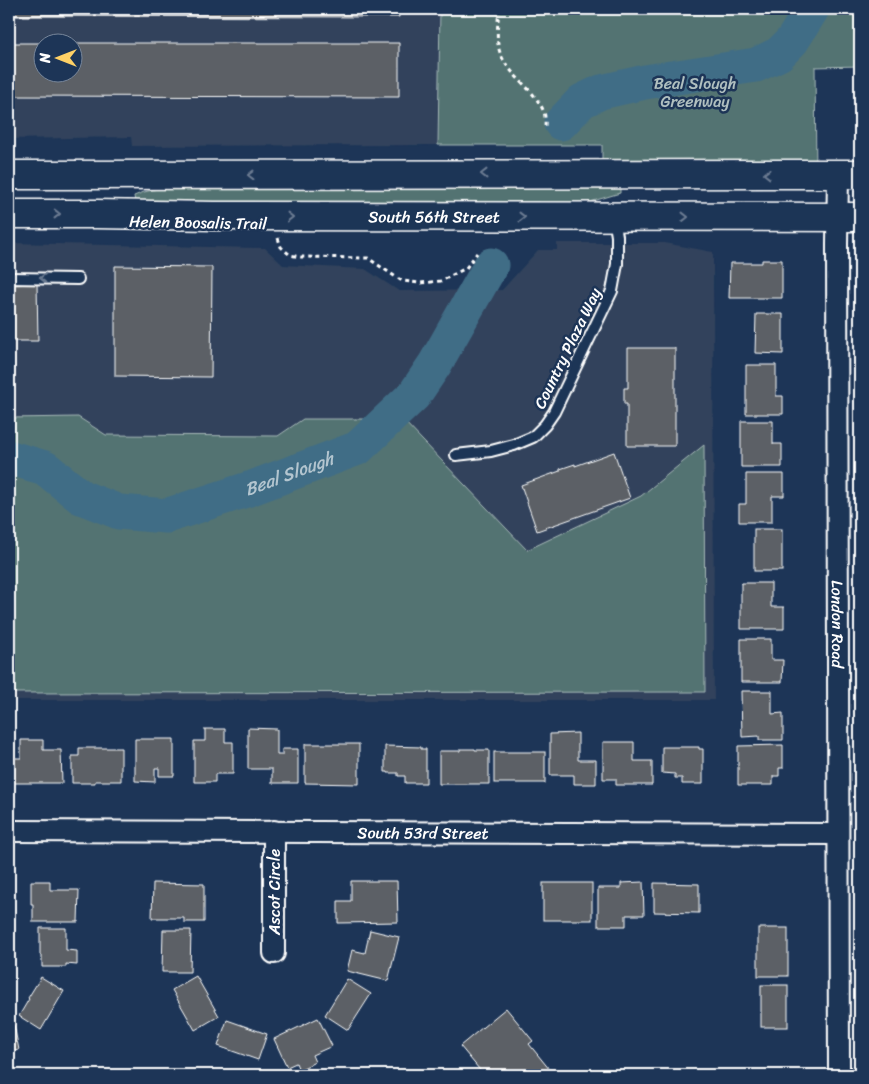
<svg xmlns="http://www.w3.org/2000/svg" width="869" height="1084" font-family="Sriracha,sans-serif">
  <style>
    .built { fill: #30425c; fill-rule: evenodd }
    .green { fill: #527372; stroke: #a8b9b8 }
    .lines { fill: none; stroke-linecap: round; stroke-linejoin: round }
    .river { stroke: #416d86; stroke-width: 35 }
    .building { fill: #5b6166; stroke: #fff }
    .service-casing { stroke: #fff; stroke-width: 14 }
    .minor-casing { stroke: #fff; stroke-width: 24 }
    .secondary-casing { stroke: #fff; stroke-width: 31 }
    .path { stroke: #fff; stroke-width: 3; stroke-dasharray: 4 4; stroke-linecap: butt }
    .service { stroke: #1d3557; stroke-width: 10 }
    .minor { stroke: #1d3557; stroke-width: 20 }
    .secondary { stroke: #1d3557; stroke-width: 28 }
    .oneway { stroke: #6c7c92 }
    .labels { text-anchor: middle; stroke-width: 5; stroke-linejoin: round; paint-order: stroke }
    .park-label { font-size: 16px; fill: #b1c0c0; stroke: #1d3557 }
    .street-label { font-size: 16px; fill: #fff; stroke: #1d3557 }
    .water-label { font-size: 18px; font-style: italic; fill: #b3c5cf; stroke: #1d3557 }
  </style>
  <rect width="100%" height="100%" fill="#1d3557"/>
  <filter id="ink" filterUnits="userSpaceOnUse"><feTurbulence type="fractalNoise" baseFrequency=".02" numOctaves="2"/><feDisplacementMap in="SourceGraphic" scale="10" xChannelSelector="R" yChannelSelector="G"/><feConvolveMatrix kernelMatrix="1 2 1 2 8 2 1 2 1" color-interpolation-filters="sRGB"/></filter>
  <g filter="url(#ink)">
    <g class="built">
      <path d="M 9,9 L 440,9 L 438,145 L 132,146 L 131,137 L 9,139 ZM 42,42 L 72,42 L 72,72 L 42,72 Z"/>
      <polygon points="9,243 265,248 283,265 365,269 399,291 502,290 538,250 557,250 557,243 665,243 713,252 714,700 9,700"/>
    </g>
    <g class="green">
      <polygon points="440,9 860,9 860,66 815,67 816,174 602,174 602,145 438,145"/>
      <polygon points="620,187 620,193 590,202 571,203 135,202 134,196 144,192 162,188"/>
      <polygon points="78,417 106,435 278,436 303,419 402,419 527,550 641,496 704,445 705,692 9,693 9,418"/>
    </g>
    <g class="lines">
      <g class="river">
        <polyline points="561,123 582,101 601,92 645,82 756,65 779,54 792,41 812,9"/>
        <path id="s1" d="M 9,459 L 11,458 L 45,468 L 81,497 L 119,512 L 166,516 L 252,488 L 358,448 L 414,395 L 435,364 L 491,265"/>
      </g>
    </g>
    <g class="building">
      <polygon points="9,9 399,9 399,17 9,16"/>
      <polygon points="9,43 42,43 42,72 72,72 72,43 399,43 399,97 9,96"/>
      <polygon points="762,260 782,260 782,298 729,298 730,263 762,263"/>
      <polygon points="115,266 212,267 211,377 115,376"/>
      <polygon points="37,284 38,341 9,341 9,285"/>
      <polygon points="756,314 783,314 783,354 755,353"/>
      <polygon points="628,348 675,348 675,446 627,446 627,404 624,404 624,388 628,388"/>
      <polygon points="746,365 776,365 776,396 783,396 783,414 746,414"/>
      <polygon points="741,421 773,421 773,444 782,444 782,467 741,467"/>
      <polygon points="614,452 630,498 537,531 521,485 560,471 560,469 575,464 575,466"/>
      <polygon points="746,474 784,474 784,496 772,496 772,522 739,522 739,504 746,504"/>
      <rect x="754" y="529" width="28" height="42"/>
      <polygon points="741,583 771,583 771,607 784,607 784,629 741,629"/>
      <polygon points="741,639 771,639 771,660 783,660 782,682 741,682"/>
      <polygon points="741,691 772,691 772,714 783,713 783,740 759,740 759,736 742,737"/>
      <polygon points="248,728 277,729 277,755 282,755 282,749 298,749 298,783 272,783 272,769 248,769"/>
      <polygon points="205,729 225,729 225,742 233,742 233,774 215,774 215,782 194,782 194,741 205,741"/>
      <polygon points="578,733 578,760 596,760 596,784 574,784 574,775 550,775 550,734"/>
      <polygon points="135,739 174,739 174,776 159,776 159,768 155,768 155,782 135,781"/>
      <polygon points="21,740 43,740 43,750 61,750 62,783 14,783 14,758 21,758"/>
      <polygon points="603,742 634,742 634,761 652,761 652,785 616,785 616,779 603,779"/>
      <polygon points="305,744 359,744 359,784 305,783"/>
      <polygon points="783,745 783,768 779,768 779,776 773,776 773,785 738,785 738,746"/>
      <polygon points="385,746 421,747 421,749 426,749 426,783 405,783 405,776 398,776 398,773 388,773 388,772 385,772"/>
      <polygon points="662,747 699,747 699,749 703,749 703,784 682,784 682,778 675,778 675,774 662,773"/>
      <polygon points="79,748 121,748 121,781 95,781 95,783 72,783 72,756 79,756"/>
      <polygon points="460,749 475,749 475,750 489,750 489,784 439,784 439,751 460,751"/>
      <rect x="494" y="752" width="51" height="31"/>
      <polygon points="31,881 50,881 50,890 79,890 78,922 33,922 33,904 31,904"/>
      <polygon points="351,881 397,881 398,922 338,923 338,901 351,901"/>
      <polygon points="643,882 644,915 626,915 626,926 598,926 598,888 621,888 621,883"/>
      <polygon points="153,883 204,884 204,922 184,922 184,918 152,918"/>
      <rect x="543" y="883" width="49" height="37"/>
      <polygon points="654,883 699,884 699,913 654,912"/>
      <polygon points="40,928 66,928 66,950 77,951 77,965 66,964 66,967 42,967 42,955 40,955"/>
      <rect x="758" y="928" width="30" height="48"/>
      <polygon points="163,930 191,930 190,972 162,972"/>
      <polygon points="370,930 399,937 388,981 347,971 352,950 365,953"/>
      <polygon points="196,976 219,1016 195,1030 172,990"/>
      <polygon points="41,977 64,991 41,1030 19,1016 29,999 28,998"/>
      <polygon points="347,979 371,994 348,1030 325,1015"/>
      <rect x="761" y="985" width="27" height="42"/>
      <polygon points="506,1008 533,1041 529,1044 554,1075 484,1075 460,1046"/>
      <polygon points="318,1018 332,1046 312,1055 315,1062 299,1070 296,1063 287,1067 274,1039"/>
      <polygon points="227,1020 267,1034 258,1060 218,1046"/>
      <polygon points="14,1025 19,1050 9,1052 9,1026"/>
    </g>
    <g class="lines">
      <g class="service-casing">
        <g id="service">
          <polyline points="9,278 78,279"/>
          <polyline points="456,455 491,451 514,445 533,437 545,425 554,412 612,291 617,264 617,236 614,218"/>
        </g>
      </g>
      <g class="minor-casing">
        <g id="minor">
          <path id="s2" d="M 838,174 L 837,244 L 839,1075"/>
          <path id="s3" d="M 9,831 L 838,834"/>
          <polyline points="274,953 274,831"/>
        </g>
      </g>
      <g class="secondary-casing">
        <g id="secondary">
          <polyline points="9,175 860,174"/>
          <path id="s4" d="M 9,214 L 96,214 L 214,216 L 860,217"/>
        </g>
      </g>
      <g class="path">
        <path d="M 499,9 C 498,23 495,42 501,55 C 510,76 534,89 543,110 C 546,115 545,123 545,129"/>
        <polyline points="278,238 281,247 290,255 301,257 368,258 384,269 402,281 420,283 441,281 466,268 477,253"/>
      </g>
      <use href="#service" class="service"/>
      <use href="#minor" class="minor"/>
      <use href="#secondary" class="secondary"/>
    </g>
    <defs><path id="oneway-chevron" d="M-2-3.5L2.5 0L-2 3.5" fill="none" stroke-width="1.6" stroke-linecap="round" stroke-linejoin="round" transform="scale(1.25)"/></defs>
    <g class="oneway">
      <use href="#oneway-chevron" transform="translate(484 174) rotate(-180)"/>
      <use href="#oneway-chevron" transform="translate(767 174) rotate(180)"/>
      <use href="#oneway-chevron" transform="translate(251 175) rotate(180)"/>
      <use href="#oneway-chevron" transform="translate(57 214)"/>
      <use href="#oneway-chevron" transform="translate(290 217)"/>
      <use href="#oneway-chevron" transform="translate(522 217)"/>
      <use href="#oneway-chevron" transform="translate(685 217)"/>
      <use href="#oneway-chevron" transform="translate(43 278) rotate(-179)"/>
    </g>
  </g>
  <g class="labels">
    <g class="park-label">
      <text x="695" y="89">Beal Slough<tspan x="695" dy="18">Greenway</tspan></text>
    </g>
    <g class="street-label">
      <text dy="6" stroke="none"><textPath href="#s4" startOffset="425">South 56th Street</textPath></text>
      <text transform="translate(198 222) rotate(1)" y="6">Helen Boosalis Trail</text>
      <text transform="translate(567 348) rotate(-64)" y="6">Country Plaza Way</text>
      <text dy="6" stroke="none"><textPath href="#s2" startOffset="450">London Road</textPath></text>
      <text dy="6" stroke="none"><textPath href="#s3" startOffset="414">South 53rd Street</textPath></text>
      <text transform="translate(274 892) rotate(-90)" y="6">Ascot Circle</text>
    </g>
    <g class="water-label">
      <text dy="6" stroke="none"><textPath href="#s1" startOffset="302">Beal Slough</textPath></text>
    </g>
  </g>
  <rect width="869" height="1084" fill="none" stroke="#1d3557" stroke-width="30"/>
  <rect x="15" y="15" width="839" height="1054" fill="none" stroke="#fff" stroke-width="2" filter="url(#ink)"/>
  <g transform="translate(58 58) rotate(270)"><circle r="24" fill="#1d3557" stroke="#77869a"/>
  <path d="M0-4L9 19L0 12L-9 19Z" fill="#ffd166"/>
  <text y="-8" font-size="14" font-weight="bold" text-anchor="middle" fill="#ffffff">N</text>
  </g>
</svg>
